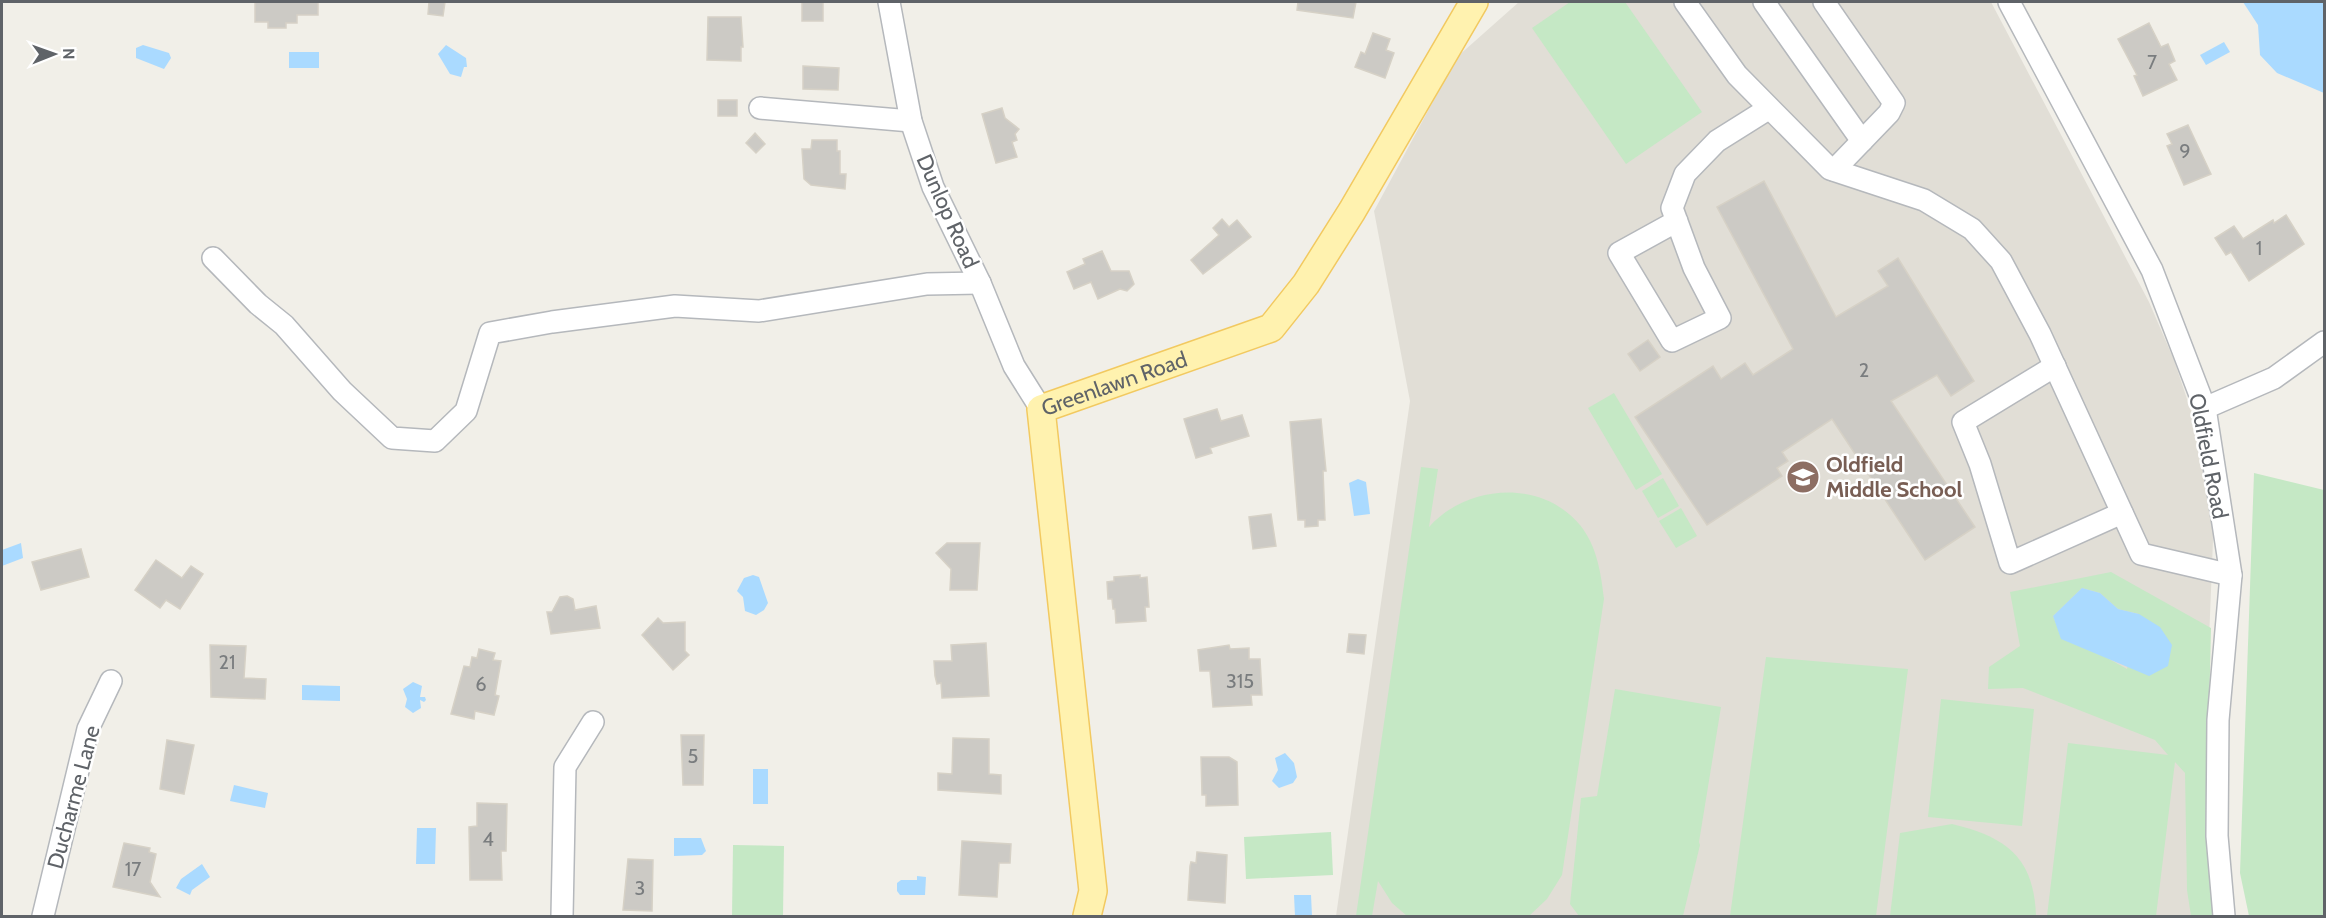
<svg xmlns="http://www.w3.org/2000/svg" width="2326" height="918" font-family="Cabin,sans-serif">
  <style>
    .education { fill: #e1ded6 }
    .green { fill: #c5e8c5; fill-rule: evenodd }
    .water { fill: #aadaff }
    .building { fill: #cccac5; stroke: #d6d1c6; stroke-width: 1.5 }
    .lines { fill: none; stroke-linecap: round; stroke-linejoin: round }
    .minor-casing { stroke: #b5b8bc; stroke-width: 24 }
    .major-casing { stroke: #f2c960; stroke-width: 30 }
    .minor { stroke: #fff; stroke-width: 21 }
    .major { stroke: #fff2af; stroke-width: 27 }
    .labels { text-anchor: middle; stroke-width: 5; stroke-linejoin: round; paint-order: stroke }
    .number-label { font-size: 20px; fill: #7a7d7f }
    .street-label { font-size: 22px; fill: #5f6368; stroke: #fff }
    .education-label { font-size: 22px; font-weight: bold; fill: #785e54; stroke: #fff; text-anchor: start }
  </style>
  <rect width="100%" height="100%" fill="#f1efe8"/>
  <polygon class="education" points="1519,2 1991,2 2149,302 2174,360 2200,438 2214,515 2201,842 2211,916 1336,916 1410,401 1374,211 1457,57"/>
  <g class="green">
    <polygon points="1570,2 1625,2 1702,112 1626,164 1532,28"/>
    <polygon points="1614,393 1662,474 1636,490 1588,408"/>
    <path d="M 1421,467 L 1438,469 L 1429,527 C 1466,485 1541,478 1580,525 C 1597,546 1601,573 1604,599 L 1562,875 L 1547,899 L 1529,916 L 1407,916 L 1392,903 L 1378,881 L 1372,916 L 1356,916 Z"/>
    <polygon points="2254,473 2324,490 2324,916 2249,916 2240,873"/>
    <polygon points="1663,478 1679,506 1658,518 1642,491"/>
    <polygon points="1681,508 1697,536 1676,548 1659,521"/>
    <path d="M 2111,572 L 2211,628 L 2206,846 L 2217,916 L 2191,916 L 2187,890 L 2185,773 L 2175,762 L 2156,916 L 2047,916 L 2068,743 L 2168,755 L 2155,740 L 2023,688 L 1988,689 L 1989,667 L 2020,646 L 2010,592 ZM 2082,588 L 2100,593 L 2118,609 L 2139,614 L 2127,669 L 2091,649 L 2062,639 L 2053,616 Z"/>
    <polygon points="1766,657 1908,669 1876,916 1730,916"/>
    <polygon points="1615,689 1721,707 1699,842 1700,845 1683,916 1579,916 1570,904 1581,798 1597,796"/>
    <polygon points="1941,699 2034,709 2022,826 1928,817"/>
    <path d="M 1952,824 C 2006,837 2034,857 2036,916 L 1890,916 L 1900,833 Z"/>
    <polygon points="1331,832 1333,875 1246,879 1244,837"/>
    <polygon points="733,845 784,846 783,916 732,916"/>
  </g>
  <g class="water">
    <polygon points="2243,2 2324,2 2324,93 2277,73 2260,55 2258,25"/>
    <polygon points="2224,42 2230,52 2206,65 2200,55"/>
    <polygon points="143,45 169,53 171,58 164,69 136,58 136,48"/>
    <polygon points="446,45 466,58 467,67 464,67 461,77 450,74 438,54"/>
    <rect x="289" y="52" width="30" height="16"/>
    <polygon points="1358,479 1366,482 1370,514 1354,516 1349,483"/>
    <polygon points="21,543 23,558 2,566 2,550"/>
    <polygon points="753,575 759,577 768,603 764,610 756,615 745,611 743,597 737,591 744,578"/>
    <polygon points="2082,588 2100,593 2118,609 2139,614 2160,627 2172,645 2168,666 2149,676 2061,639 2053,616"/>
    <polygon points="413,682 422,686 420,697 425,697 426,700 424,702 420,700 421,708 413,713 405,707 407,699 403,689"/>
    <polygon points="302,685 340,686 340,701 302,700"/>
    <polygon points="1285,753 1294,763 1297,777 1293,783 1279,788 1272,781 1278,770 1275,758"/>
    <rect x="753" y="769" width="15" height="35"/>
    <polygon points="234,785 268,793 265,808 230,801"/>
    <polygon points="417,828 436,828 435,864 416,864"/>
    <polygon points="674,838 701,838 706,851 702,855 674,856"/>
    <polygon points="202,864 210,877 192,890 190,895 176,888 181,879"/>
    <polygon points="917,876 926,877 925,895 900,895 897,891 897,883 901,880 917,880"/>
    <polygon points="1294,895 1311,895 1312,916 1295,916"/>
  </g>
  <g class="building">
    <polygon points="255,2 318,2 318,15 297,15 297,23 286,23 286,28 268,28 268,22 255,22"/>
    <polygon points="429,2 445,2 443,16 428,14"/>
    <rect x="802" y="2" width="21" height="19"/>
    <polygon points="1298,2 1356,2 1353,18 1297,10"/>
    <polygon points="708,17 741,17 743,47 741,47 741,61 707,60"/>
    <polygon points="2149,23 2161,47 2168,44 2175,61 2169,64 2177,80 2143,96 2134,76 2137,75 2118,39"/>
    <polygon points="1373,33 1390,39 1386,50 1394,53 1385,78 1355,67 1361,52 1365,54"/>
    <polygon points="803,66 839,68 838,90 803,89"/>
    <rect x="718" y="100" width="19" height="16"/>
    <polygon points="1002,108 1005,118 1019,129 1015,134 1017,140 1012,142 1017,157 996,163 982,114"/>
    <polygon points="2188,125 2211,174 2184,185 2167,146 2172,144 2167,134"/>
    <polygon points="755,133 765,144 756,153 746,143"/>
    <polygon points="812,140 837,140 837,151 840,151 840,174 846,174 845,189 811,185 804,179 802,149 811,149"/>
    <polygon points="1764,181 1836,317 1888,286 1878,271 1898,258 1974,381 1951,396 1937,375 1891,401 1975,527 1925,560 1832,419 1782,452 1788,461 1777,468 1782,476 1707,525 1635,417 1713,366 1721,379 1745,363 1753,375 1793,349 1717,207"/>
    <polygon points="2286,215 2304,244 2249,281 2231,252 2226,255 2215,238 2234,226 2243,239 2273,220 2274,223"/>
    <polygon points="1222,219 1229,227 1237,220 1251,237 1203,274 1191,260 1219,235 1213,228"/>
    <polygon points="1102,251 1111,271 1129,271 1134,284 1127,291 1120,289 1098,299 1091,282 1074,289 1067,272 1085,264 1083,259"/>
    <polygon points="1648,340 1660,357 1640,371 1628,354"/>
    <polygon points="1217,409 1221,421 1242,415 1249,436 1210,448 1212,453 1196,458 1184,419"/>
    <polygon points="1321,419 1326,471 1323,471 1325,520 1318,520 1318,526 1305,527 1305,520 1298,520 1290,422"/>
    <polygon points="1271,514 1276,546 1253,549 1249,517"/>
    <polygon points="947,543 980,543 977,590 950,590 951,569 936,553"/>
    <polygon points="81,549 89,577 41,590 32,562"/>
    <polygon points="156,560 182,578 191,566 203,574 180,609 166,600 160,608 135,590"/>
    <polygon points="1140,575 1140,578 1147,577 1149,607 1145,607 1146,621 1116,623 1115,609 1113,609 1112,599 1108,599 1107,582 1114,581 1114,577"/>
    <polygon points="567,596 573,599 575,610 596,606 600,628 551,634 547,612 552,612 560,597"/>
    <polygon points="658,618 663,623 685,622 685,651 689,655 673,670 642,635"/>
    <polygon points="1349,634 1366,635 1364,654 1347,652"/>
    <polygon points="986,643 989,696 942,698 941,683 937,684 935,676 934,661 952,661 951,645"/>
    <polygon points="210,645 246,646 244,678 266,679 265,699 211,697"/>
    <polygon points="1229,645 1230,649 1249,648 1249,659 1260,659 1262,695 1251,695 1252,705 1213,707 1210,671 1200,671 1198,650"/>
    <polygon points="479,649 495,653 493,660 501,661 495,695 499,696 494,715 475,711 474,719 451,714 464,666 470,667 472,657 477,658"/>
    <polygon points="681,735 704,735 703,785 683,785"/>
    <polygon points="953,738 989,739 989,774 1001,775 1001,794 938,790 938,773 952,774"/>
    <polygon points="167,740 194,745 184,794 160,789"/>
    <polygon points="1201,757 1229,757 1237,762 1238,805 1206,806 1206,795 1202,795"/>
    <polygon points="477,803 507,804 506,851 501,851 502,880 470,880 469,827 477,826"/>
    <polygon points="962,841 1011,844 1010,863 999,863 997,897 959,895"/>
    <polygon points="124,843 150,848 149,852 156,854 150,882 160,897 113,887"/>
    <polygon points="1197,852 1227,855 1225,903 1188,900 1190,866 1191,862 1196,863"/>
    <polygon points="628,859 653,860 652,911 623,910"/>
  </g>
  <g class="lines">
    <g class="minor-casing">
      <g id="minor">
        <polyline points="889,2 911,121 933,187 980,283 1014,366 1041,409"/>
        <polyline points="1685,2 1737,75 1830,169 1924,200 1972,229 2001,261 2040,334 2141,554 2231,575"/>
        <polyline points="1764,2 1862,141"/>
        <polyline points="1824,2 1894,103 1889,113 1834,170"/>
        <polyline points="2009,2 2152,270 2205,408 2231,575 2218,720 2217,836 2224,916"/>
        <polyline points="760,108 911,121"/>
        <polyline points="1677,221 1619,253 1672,341 1720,318 1694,268 1672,208 1685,174 1717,141 1768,109"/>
        <polyline points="213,258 258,304 284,325 342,391 392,438 435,441 466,411 490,333 552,322 675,306 759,311 927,284 980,283"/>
        <polyline points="2055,366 1963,422 1980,464 2010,563 2122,513"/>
        <polyline points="2205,408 2274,378 2324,342"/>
        <polyline points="43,916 88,729 111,681"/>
        <polyline points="562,916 565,767 593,722"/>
      </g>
    </g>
    <g class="major-casing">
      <g id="major">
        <path id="s1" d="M 1087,916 L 1093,891 L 1041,409 L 1271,328 L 1306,284 L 1352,211 L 1474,2"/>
      </g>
    </g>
    <use href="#minor" class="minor"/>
    <use href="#major" class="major"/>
  </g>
  <defs>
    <g id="school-disc" transform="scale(1.725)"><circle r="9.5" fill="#8d6e63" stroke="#fff"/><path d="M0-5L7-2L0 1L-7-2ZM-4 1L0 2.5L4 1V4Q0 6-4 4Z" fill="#fff"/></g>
  </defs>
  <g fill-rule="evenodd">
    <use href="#school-disc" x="1803" y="477"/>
  </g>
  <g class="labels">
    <g class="number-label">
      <text x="2152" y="69">7</text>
      <text x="2185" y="158">9</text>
      <text x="2259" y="255">1</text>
      <text x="1864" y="377">2</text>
      <text x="227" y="669">21</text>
      <text x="1240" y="688">315</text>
      <text x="481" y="691">6</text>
      <text x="693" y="763">5</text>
      <text x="488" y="846">4</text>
      <text x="133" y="876">17</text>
      <text x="640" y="895">3</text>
    </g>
    <g class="street-label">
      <text transform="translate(948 211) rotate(66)" y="8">Dunlop Road</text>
      <text dy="8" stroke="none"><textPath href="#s1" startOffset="588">Greenlawn Road</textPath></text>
      <text transform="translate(2209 456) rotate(79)" y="8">Oldfield Road</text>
      <text transform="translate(73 797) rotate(-75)" y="8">Ducharme Lane</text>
    </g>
    <g class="education-label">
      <text x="1826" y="472">Oldfield<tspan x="1826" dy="25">Middle School</tspan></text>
    </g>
  </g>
  <rect width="2326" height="918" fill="none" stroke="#5f6368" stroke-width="6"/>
  <g transform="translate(54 54) rotate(89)" stroke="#ffffff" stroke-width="4.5" paint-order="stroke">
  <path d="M0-4.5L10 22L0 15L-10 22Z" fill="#5f6368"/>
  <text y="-9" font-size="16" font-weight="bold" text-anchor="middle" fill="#5f6368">N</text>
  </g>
</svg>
